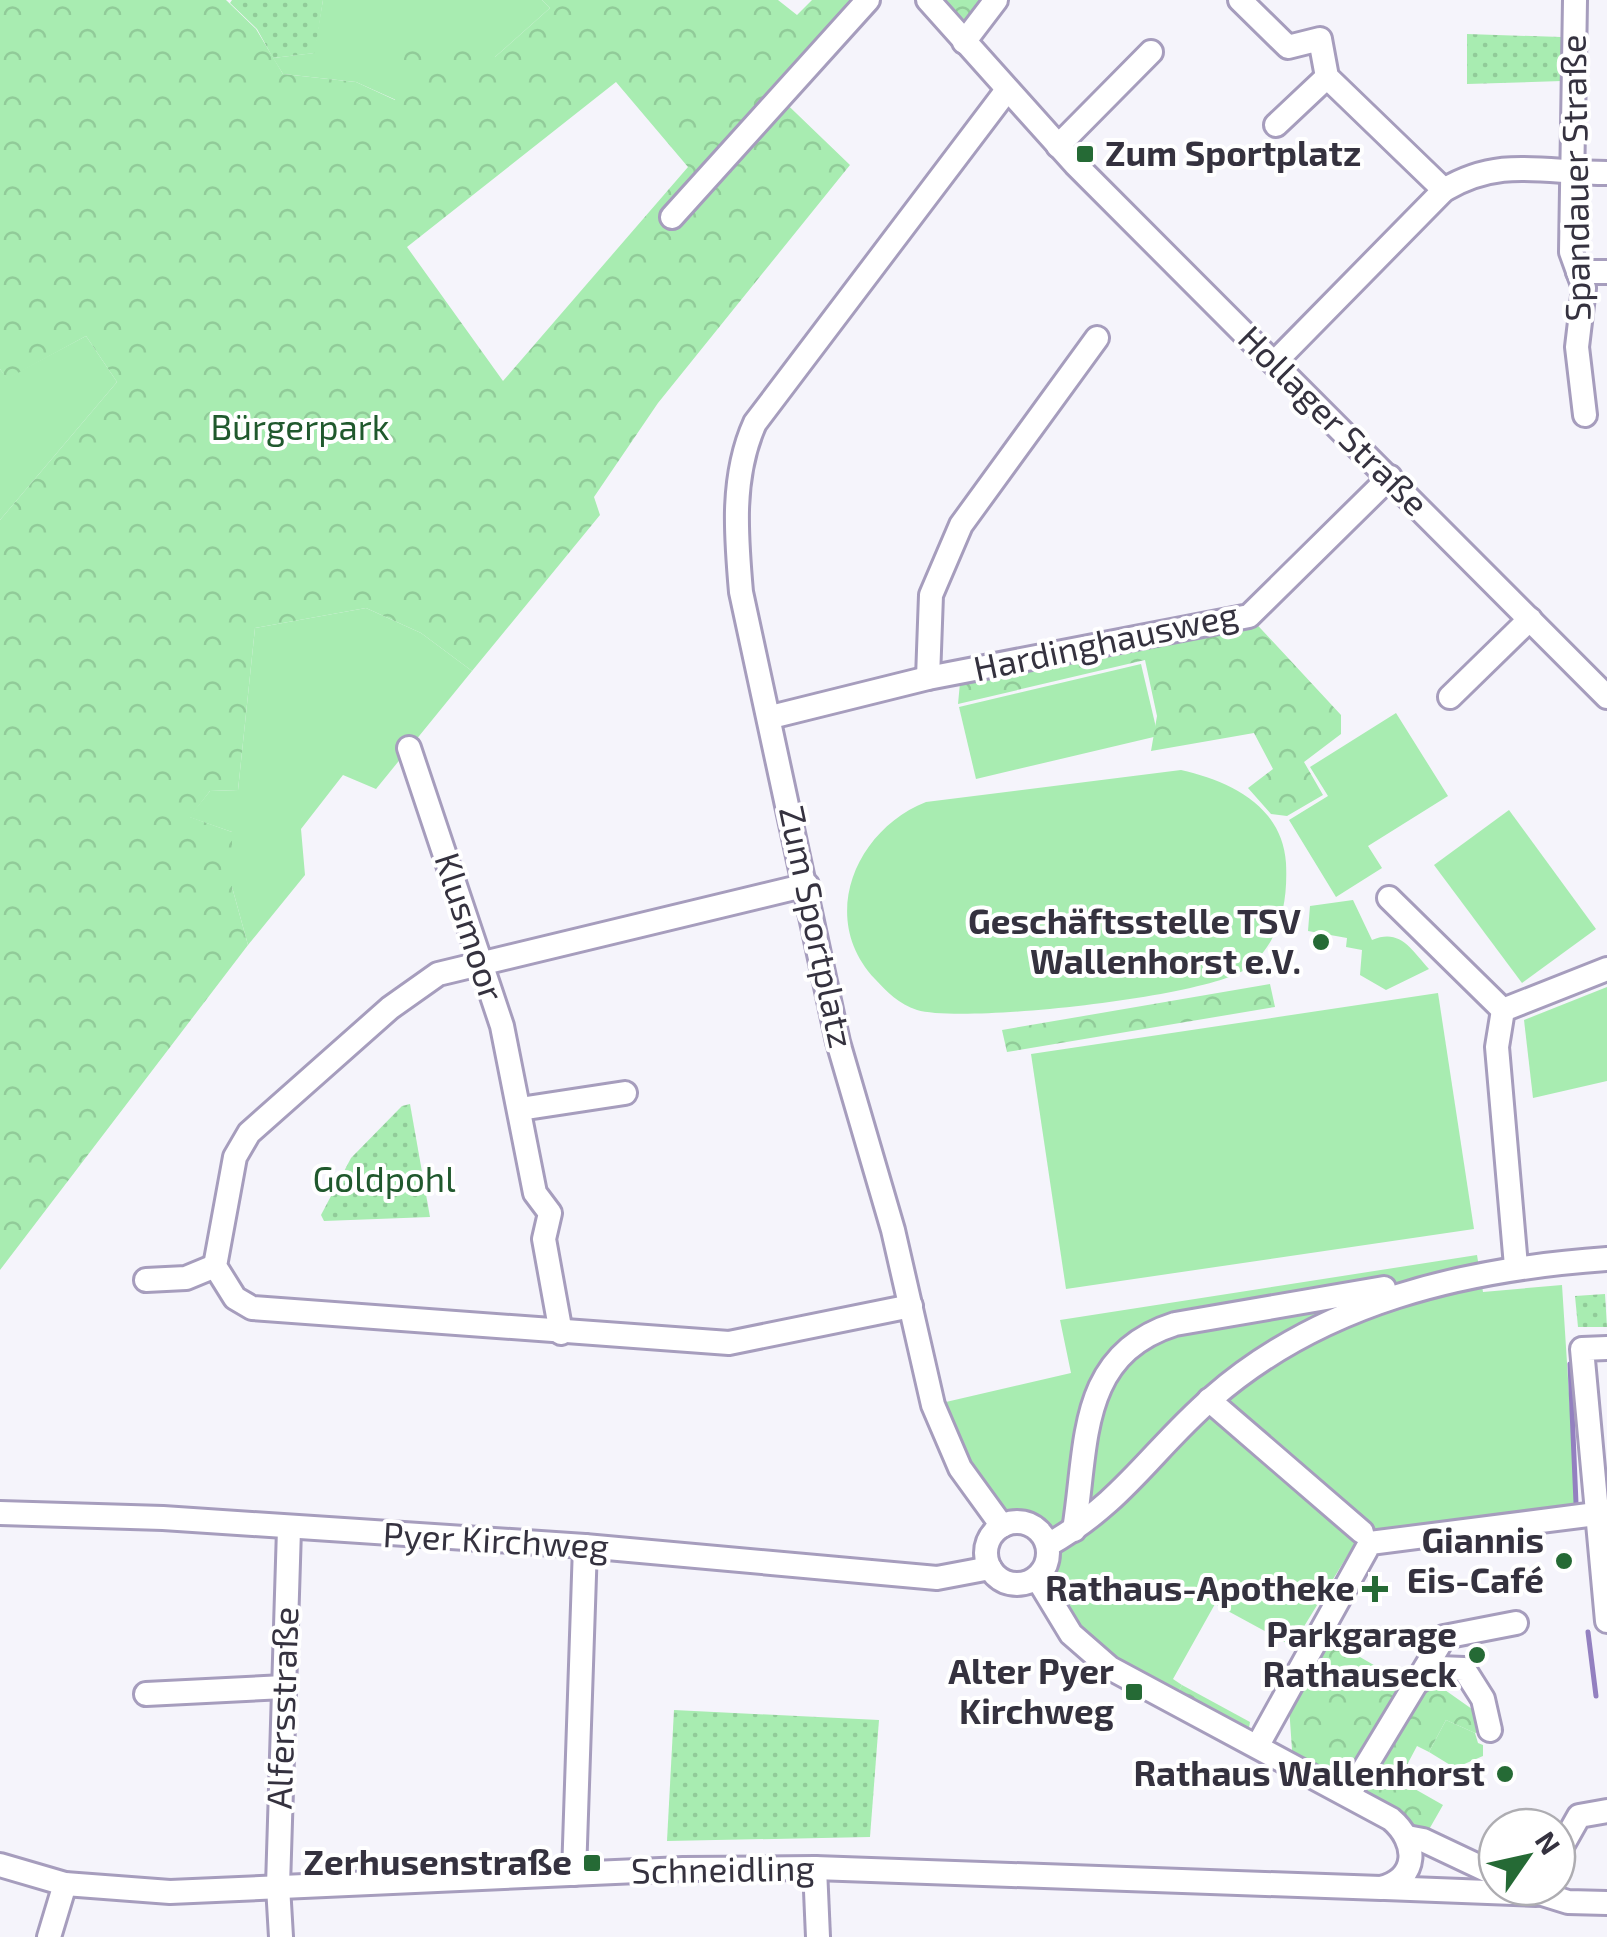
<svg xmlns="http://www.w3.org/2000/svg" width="1607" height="1937" font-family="'Exo 2',sans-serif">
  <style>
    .green { fill: #a8ecb1 }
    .forest { fill: url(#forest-crowns); fill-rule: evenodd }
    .park { fill: url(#park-dots) }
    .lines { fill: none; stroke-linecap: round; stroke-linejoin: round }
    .stream { stroke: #9380c0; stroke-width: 5 }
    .minor-casing { stroke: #a69dbd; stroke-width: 28 }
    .minor { stroke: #fff; stroke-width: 22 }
    .poi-dot { fill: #256a35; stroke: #fff; stroke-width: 4 }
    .labels { text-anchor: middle; stroke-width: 8; stroke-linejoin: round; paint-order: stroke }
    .poi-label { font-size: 35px; font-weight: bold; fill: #35323f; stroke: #fff; text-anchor: end }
    .street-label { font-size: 35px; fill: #35323f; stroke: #fff }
    .park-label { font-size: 35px; fill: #20592d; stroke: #fff }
  </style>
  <defs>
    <pattern id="forest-crowns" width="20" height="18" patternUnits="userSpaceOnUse" patternTransform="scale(2.5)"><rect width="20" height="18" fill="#a8ecb1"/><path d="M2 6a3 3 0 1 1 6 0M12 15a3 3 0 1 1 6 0" fill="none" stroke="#91cb99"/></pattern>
    <pattern id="park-dots" width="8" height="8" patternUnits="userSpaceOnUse" patternTransform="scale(2.5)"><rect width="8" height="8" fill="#a8ecb1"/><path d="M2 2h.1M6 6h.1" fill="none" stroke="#91cb99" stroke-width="1.8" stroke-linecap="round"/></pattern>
  </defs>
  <rect width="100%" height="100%" fill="#f5f4fb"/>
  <g class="green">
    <polygon points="323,0 542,0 550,8 495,57 396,100 356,82 283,74 273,58 314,53"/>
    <polygon points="86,336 117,382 0,520 0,369 7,378"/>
    <polygon points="366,608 421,633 472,671 376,789 343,775 301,829 305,875 248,945 232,887 232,832 189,817 210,791 238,790 255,628"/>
    <polygon points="1141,664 1158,736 976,779 959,707"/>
    <polygon points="1396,713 1448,796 1368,846 1382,868 1336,897 1289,820 1328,796 1310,767"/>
    <path d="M 1181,770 C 1229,781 1282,805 1286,863 C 1288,904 1280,945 1244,970 C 1204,997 964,1024 917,1010 C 899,1004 887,992 875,979 C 818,919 855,830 926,802 Z"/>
    <polygon points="1509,810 1596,929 1522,983 1434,865"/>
    <path d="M 1353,900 L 1372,940 C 1400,928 1411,949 1429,969 L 1386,990 L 1360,975 L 1362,950 L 1346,947 L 1347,938 L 1308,931 L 1310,906 Z"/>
    <polygon points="1607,987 1607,1081 1533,1098 1524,1020"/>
    <polygon points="1438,993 1474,1229 1066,1289 1031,1054"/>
    <polygon points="1477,1255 1483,1292 1562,1285 1576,1503 1362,1532 1292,1646 1215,1604 1173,1679 1182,1685 1173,1701 1088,1652 1041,1574 1049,1559 1045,1538 1027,1523 1002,1526 933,1405 1071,1373 1060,1320"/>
    <polygon points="1446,1720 1475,1733 1478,1743 1483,1745 1483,1756 1455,1768 1429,1752"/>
  </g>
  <g class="forest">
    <path d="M 0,0 L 226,0 L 256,29 L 283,74 L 356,82 L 395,100 L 409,36 L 495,57 L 550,8 L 542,0 L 778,0 L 797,15 L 812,0 L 857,0 L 770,88 L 850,165 L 658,403 L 594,497 L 600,515 L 472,671 L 421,633 L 366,608 L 255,628 L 238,790 L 210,791 L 190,817 L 232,832 L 232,887 L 248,945 L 0,1270 L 0,520 L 117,382 L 86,336 L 7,379 L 0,369 ZM 616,82 L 688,167 L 503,381 L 407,247 Z"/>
    <polygon points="928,0 996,0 964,42"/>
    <polygon points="1249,616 1341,715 1341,734 1304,762 1323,795 1287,816 1271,814 1248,788 1273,769 1254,733 1151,751 1157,716 1145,660 958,704 961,672"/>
    <polygon points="1270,984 1275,1007 1007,1052 1002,1030"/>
    <polygon points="1320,1634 1412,1687 1445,1690 1479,1714 1483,1731 1475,1733 1446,1720 1429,1752 1417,1746 1399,1780 1443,1805 1423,1840 1293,1764 1288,1692"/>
    <polygon points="1182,1685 1250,1722 1247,1740 1173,1701"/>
  </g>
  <g class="park">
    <polygon points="232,0 323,0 315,53 273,58 257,29 230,3"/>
    <polygon points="1467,34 1561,37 1562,81 1467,84"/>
    <polygon points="410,1104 430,1217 324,1221 321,1215 351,1158 402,1106"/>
    <polygon points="1605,1294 1607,1327 1578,1327 1575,1296"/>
    <polygon points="674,1710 879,1720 870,1837 667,1841"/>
  </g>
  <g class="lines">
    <g class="stream">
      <polyline points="1570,1364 1576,1503"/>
      <polyline points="1588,1632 1596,1696"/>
    </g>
    <g class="minor-casing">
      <g id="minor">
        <polyline points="928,0 1075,164 1607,697"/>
        <polyline points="1240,0 1288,47 1320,39 1327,77 1444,190"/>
        <polyline points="1575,0 1571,252 1584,288 1577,347 1585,415"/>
        <polyline points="964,42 996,0"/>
        <polyline points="1276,125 1327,77"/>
        <polyline points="1058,146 1151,52"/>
        <polyline points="672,217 868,0"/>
        <polyline points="1578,272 1607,272"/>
        <path d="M 1275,362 L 1444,190 C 1501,156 1544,173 1607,173"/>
        <polyline points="928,678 931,595 961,525 1097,338"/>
        <polyline points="1450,697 1530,619"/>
        <polyline points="771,717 928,678 1249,616 1390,477"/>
        <polyline points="409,748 502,1026 535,1193 550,1213 544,1239 561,1333"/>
        <polyline points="807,885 438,974 390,1008 249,1133 235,1157 215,1266 235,1298 252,1308 729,1343 911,1306"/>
        <polyline points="1389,898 1503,1010"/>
        <polyline points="520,1109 625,1093"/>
        <polyline points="1516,1266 1497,1047 1503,1010 1607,969"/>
        <polyline points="146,1280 186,1278 215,1266"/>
        <polyline points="1607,1348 1582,1349 1607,1621"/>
        <polyline points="1209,1400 1362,1532"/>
        <polyline points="0,1513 163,1518 585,1546 937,1578 990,1568"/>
        <circle cx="1017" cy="1553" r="31"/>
        <path d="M 1002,1526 L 960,1468 L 933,1405 L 893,1230 L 838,1042 L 741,592 C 736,535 731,476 755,423 L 1007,90"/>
        <path d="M 1074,1530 C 1088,1444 1077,1355 1175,1324 L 1384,1288"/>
        <path d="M 1048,1545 C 1124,1502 1151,1451 1212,1398 C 1322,1302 1464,1269 1607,1259"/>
        <polyline points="1416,1683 1439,1668 1464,1669 1483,1699 1490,1730"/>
        <polyline points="146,1694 284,1687"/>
        <polyline points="1258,1745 1370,1543 1596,1514"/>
        <polyline points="1349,1794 1444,1637 1516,1623"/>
        <polyline points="1407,1837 1423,1840 1497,1875"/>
        <polyline points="1557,1855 1579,1816 1607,1811"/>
        <path d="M 0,1865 L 65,1884 L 170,1892 L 683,1869 L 815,1868 L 1381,1888 C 1419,1878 1418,1842 1391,1819 L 1110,1668 L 1071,1634 L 1037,1578"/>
        <polyline points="815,1868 818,1937"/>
        <polyline points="574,1874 585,1546"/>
        <polyline points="1385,1888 1536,1894"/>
        <polyline points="1523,1888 1568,1902 1607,1903"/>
        <polyline points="49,1937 65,1884"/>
        <polyline points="281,1937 278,1886 289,1529"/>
      </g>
    </g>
    <use href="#minor" class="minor"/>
  </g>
  <g class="poi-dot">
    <rect x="1075" y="144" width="20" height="20" rx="5"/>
    <circle cx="1321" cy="942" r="10"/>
    <circle cx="1564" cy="1561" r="10"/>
    <path d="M1370 1574h10v10h10v10h-10v10h-10v-10h-10v-10h10z"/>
    <circle cx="1477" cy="1655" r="10"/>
    <rect x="1124" y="1682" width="20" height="20" rx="5"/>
    <circle cx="1505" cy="1774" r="10"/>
    <rect x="582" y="1853" width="20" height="20" rx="5"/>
  </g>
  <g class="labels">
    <g class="poi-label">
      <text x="1105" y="166" text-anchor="start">Zum Sportplatz</text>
      <text x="1301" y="934">Geschäftsstelle TSV<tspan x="1301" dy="40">Wallenhorst e.V.</tspan></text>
      <text x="1544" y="1553">Giannis<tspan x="1544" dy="40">Eis-Café</tspan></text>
      <text x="1355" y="1601">Rathaus-Apotheke</text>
      <text x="1457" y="1647">Parkgarage<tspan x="1457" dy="40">Rathauseck</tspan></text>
      <text x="1114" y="1684">Alter Pyer<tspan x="1114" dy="40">Kirchweg</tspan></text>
      <text x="1485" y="1786">Rathaus Wallenhorst</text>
      <text x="572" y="1875">Zerhusenstraße</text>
    </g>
    <g class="street-label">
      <text transform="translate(1576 178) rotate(-91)" y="12">Spandauer Straße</text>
      <text transform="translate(1333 421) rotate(45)" y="12">Hollager Straße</text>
      <text transform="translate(1106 642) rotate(-12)" y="12">Hardinghausweg</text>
      <text transform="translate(469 927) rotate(72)" y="12">Klusmoor</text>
      <text transform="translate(816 927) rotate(78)" y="12">Zum Sportplatz</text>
      <text transform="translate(496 1541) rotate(3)" y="12">Pyer Kirchweg</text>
      <text transform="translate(283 1708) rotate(-88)" y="12">Alfersstraße</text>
      <text transform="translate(723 1870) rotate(-1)" y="12">Schneidling</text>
    </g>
    <g class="park-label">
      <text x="300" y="440">Bürgerpark</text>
      <text x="384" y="1192">Goldpohl</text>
    </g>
  </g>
  <g transform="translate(1527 1857) rotate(56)"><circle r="48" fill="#ffffff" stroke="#aeadb2" stroke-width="2.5"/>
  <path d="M0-8L18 38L0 25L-18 38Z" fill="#256a35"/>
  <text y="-15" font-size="28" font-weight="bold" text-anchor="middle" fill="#35323f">N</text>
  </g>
</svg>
